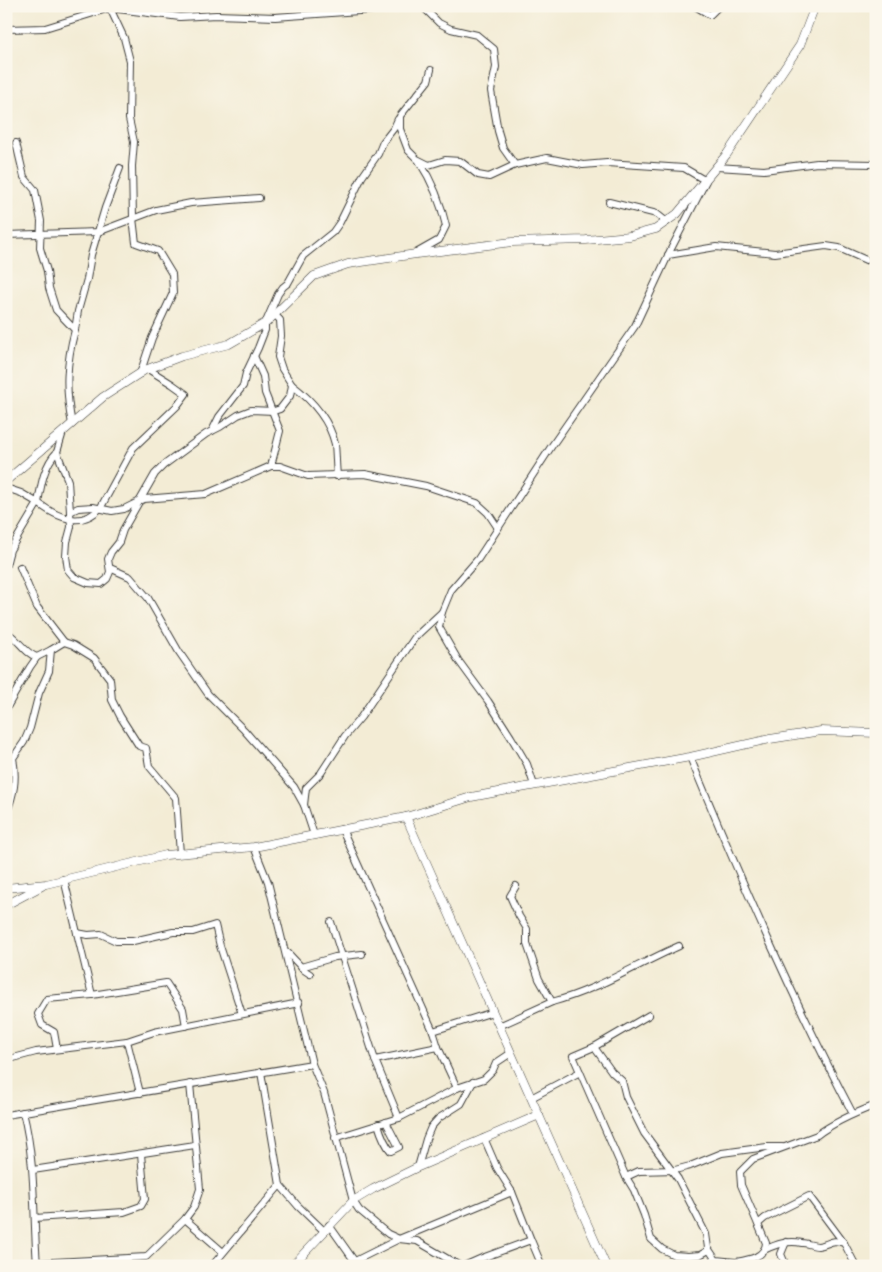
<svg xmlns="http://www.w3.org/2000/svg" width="882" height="1272" font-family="Kalam,sans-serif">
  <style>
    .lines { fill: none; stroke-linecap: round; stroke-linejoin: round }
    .minor-casing { stroke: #3c3b38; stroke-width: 8 }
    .tertiary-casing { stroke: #3c3b38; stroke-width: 9 }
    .minor { stroke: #fff; stroke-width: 6 }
    .tertiary { stroke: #fff; stroke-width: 8 }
  </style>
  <rect width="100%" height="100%" fill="#fbf7ec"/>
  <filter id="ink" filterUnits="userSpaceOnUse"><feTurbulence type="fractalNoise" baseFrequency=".02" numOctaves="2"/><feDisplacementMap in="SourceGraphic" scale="10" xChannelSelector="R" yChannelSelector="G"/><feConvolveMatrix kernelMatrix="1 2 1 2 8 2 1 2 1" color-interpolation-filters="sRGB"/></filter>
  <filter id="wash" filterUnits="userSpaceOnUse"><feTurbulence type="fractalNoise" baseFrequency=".0096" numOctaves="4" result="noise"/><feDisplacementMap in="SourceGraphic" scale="20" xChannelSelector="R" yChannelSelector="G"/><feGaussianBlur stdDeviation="1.12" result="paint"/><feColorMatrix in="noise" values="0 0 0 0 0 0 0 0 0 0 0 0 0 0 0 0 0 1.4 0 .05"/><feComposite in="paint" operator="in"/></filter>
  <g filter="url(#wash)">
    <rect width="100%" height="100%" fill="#f3ecd5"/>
  </g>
  <g filter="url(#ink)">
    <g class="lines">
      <g class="minor-casing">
        <g id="minor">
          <polyline points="109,6 124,38 130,61 129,119 134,142 132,166 133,218 136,243 158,251 172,274 173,293 152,338 140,374"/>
          <polyline points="422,6 439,23 451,29 477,35 494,49 496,67 491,91 498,131 503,148 515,165"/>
          <polyline points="695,6 710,15 719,6"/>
          <polyline points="6,29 45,28 110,8 180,17 216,15 275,17 373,10 379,6"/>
          <polyline points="431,70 428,81 400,116 400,129 408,150 417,159 429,165 445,160 460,161 478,175 489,177 515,165 547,158 583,165 607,163 684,168 706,181 671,249 635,326 551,447 478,559 451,590 442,612 439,627 458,660 488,701 511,737 527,764 534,785"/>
          <path d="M 16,143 L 24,177 L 35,190 L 41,221 L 40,248 L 47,271 L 49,288 L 56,310 L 75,330 C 66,363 65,390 72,424"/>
          <polyline points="717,167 764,170 817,163 876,164"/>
          <polyline points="609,202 657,214 667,222"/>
          <polyline points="6,235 98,232 156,210 191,203 259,198"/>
          <path d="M 416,253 L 439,240 L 446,226 C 441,203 432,181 419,161"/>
          <polyline points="668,255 716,247 775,253 826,246 839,248 866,260"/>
          <polyline points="75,330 78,311 87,279 91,255 105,208 120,168"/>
          <path d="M 292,385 C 313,401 329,419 335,444 C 336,454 336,466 337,476"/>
          <polyline points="212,431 219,417 243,386 246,373 258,348 265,330 265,324 278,294 283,287 288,283 303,256 333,232 340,222 362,177 378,154 383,142 394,128 398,119"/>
          <polyline points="63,432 57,452 68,481 71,527 67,542 66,556 68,570 74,577 88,583 101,584 107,579 110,572 108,559 111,552 119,542 123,530 155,474 164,465 206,434 220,427 238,415 251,410 274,411 280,409 290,396 292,385 282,369 278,357 281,336 280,320 275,315"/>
          <polyline points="271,466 280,466 308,476 365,474 426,486 477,503 488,513 498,528"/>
          <path d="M 6,488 L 21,493 L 38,503 C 41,485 44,465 57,452"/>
          <polyline points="70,512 78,508 93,507 112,511 124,509 144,499 206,494 271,466 280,431 265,393 263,376 254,356"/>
          <path d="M 6,565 L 10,550 L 38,503 C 58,518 82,529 101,507 L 133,448 L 177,406 L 186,394 L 172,384 L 148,369"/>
          <polyline points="20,567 37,607 64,642 73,645 94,658 110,679 112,700 120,716 139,746 146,748 149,766 176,798 180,854"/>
          <polyline points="110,568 130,577 148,598 179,652 208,694 244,730 294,787 304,805"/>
          <path d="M 6,632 C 19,639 24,653 37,657"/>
          <polyline points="6,709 30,667 37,657 51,650"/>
          <path d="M 690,757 C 740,878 792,998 853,1114"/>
          <path d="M 6,814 C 14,794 17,780 13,758 L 24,742 L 30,728 L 39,693 L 49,671 L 51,650 L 64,642"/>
          <polyline points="342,829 433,1031"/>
          <polyline points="314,835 304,805 306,788 321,773 345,736 361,717 415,637 442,612"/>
          <polyline points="254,847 268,882 312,1064 324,1093 353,1201 359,1210 388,1234 399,1239 417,1241 460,1266"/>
          <polyline points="64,879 92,995 166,983 183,1009 186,1026"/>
          <polyline points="331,922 375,1060"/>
          <polyline points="77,933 88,935 101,934 116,941 133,941 173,932 193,932 215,925 220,946 242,1014"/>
          <polyline points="288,953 304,970 310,974"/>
          <polyline points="301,967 335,957 362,954"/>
          <path d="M 552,1002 C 597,990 636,965 679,946"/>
          <polyline points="649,1015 594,1047 573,1056 626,1177 634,1190 644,1215 651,1239 662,1249 674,1255 688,1256 700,1255 709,1250"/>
          <polyline points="499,1026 552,1002 539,979 527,944 527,929 519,916 510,896 516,886"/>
          <polyline points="127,1041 140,1093"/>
          <polyline points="594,1047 612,1072 622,1081 626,1097 644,1133 678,1179 706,1234 708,1248 716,1260 735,1262 729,1266"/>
          <polyline points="57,1049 54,1032 42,1025 38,1014 47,999 92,995"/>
          <polyline points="6,1060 36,1052 127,1041 154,1032 299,1003"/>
          <polyline points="261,1072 280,1185 298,1206 324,1231"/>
          <polyline points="457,1088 484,1079 493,1070 496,1063 511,1053"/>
          <polyline points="531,1098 580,1072"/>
          <path d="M 23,1112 C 36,1163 33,1214 37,1265"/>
          <polyline points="6,1115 312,1064"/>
          <polyline points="399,1118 457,1088 437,1045"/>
          <path d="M 378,1124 C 381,1134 384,1143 391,1151 L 399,1147 L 386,1122"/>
          <polyline points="335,1138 399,1118 375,1060 438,1047 433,1031 493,1012"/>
          <polyline points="484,1138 497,1168 512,1192"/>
          <polyline points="418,1167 426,1139 431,1127 439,1118 461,1104 473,1082"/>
          <polyline points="33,1170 195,1145"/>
          <polyline points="626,1177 639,1171 675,1170 690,1166 722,1153 767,1147 782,1147"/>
          <polyline points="35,1218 124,1212 141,1206 145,1199 141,1154"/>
          <polyline points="185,1219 223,1252"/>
          <polyline points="758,1224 765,1218 809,1196 844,1243"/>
          <polyline points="329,1225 358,1266"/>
          <path d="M 764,1250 C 777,1244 788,1240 802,1243 C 807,1243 813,1246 818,1246 C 829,1245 831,1238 844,1243 L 856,1266"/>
          <polyline points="355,1261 399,1239 512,1192 531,1240"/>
          <path d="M 735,1262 C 747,1260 765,1258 766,1243 L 741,1185 L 740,1172 L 753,1159 L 817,1135 C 834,1122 855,1113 876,1105"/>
          <polyline points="36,1263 146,1257 185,1219 194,1207 200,1189 190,1084"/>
          <polyline points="741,1263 764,1266"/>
          <polyline points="212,1266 280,1185"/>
          <polyline points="464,1266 482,1258 531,1240 542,1266"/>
          <polyline points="786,1266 781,1254 786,1242"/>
        </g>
      </g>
      <g class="tertiary-casing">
        <g id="tertiary">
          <polyline points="6,481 103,397 145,370 182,356 229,344 267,322 314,276 348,264 416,254 512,242 586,240 630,236 656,229 677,214 727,154 800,45 815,6"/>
          <polyline points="406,817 606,1266"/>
          <polyline points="6,888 46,884 166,855 254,847 406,817 471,797 690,757 770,739 821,731 876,733"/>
          <polyline points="6,905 42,886"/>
          <polyline points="292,1266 353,1201 373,1189 418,1167 539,1115"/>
        </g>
      </g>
      <use href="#minor" class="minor"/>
      <use href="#tertiary" class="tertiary"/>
    </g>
  </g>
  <rect width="882" height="1272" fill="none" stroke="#fbf7ec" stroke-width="25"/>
</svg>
